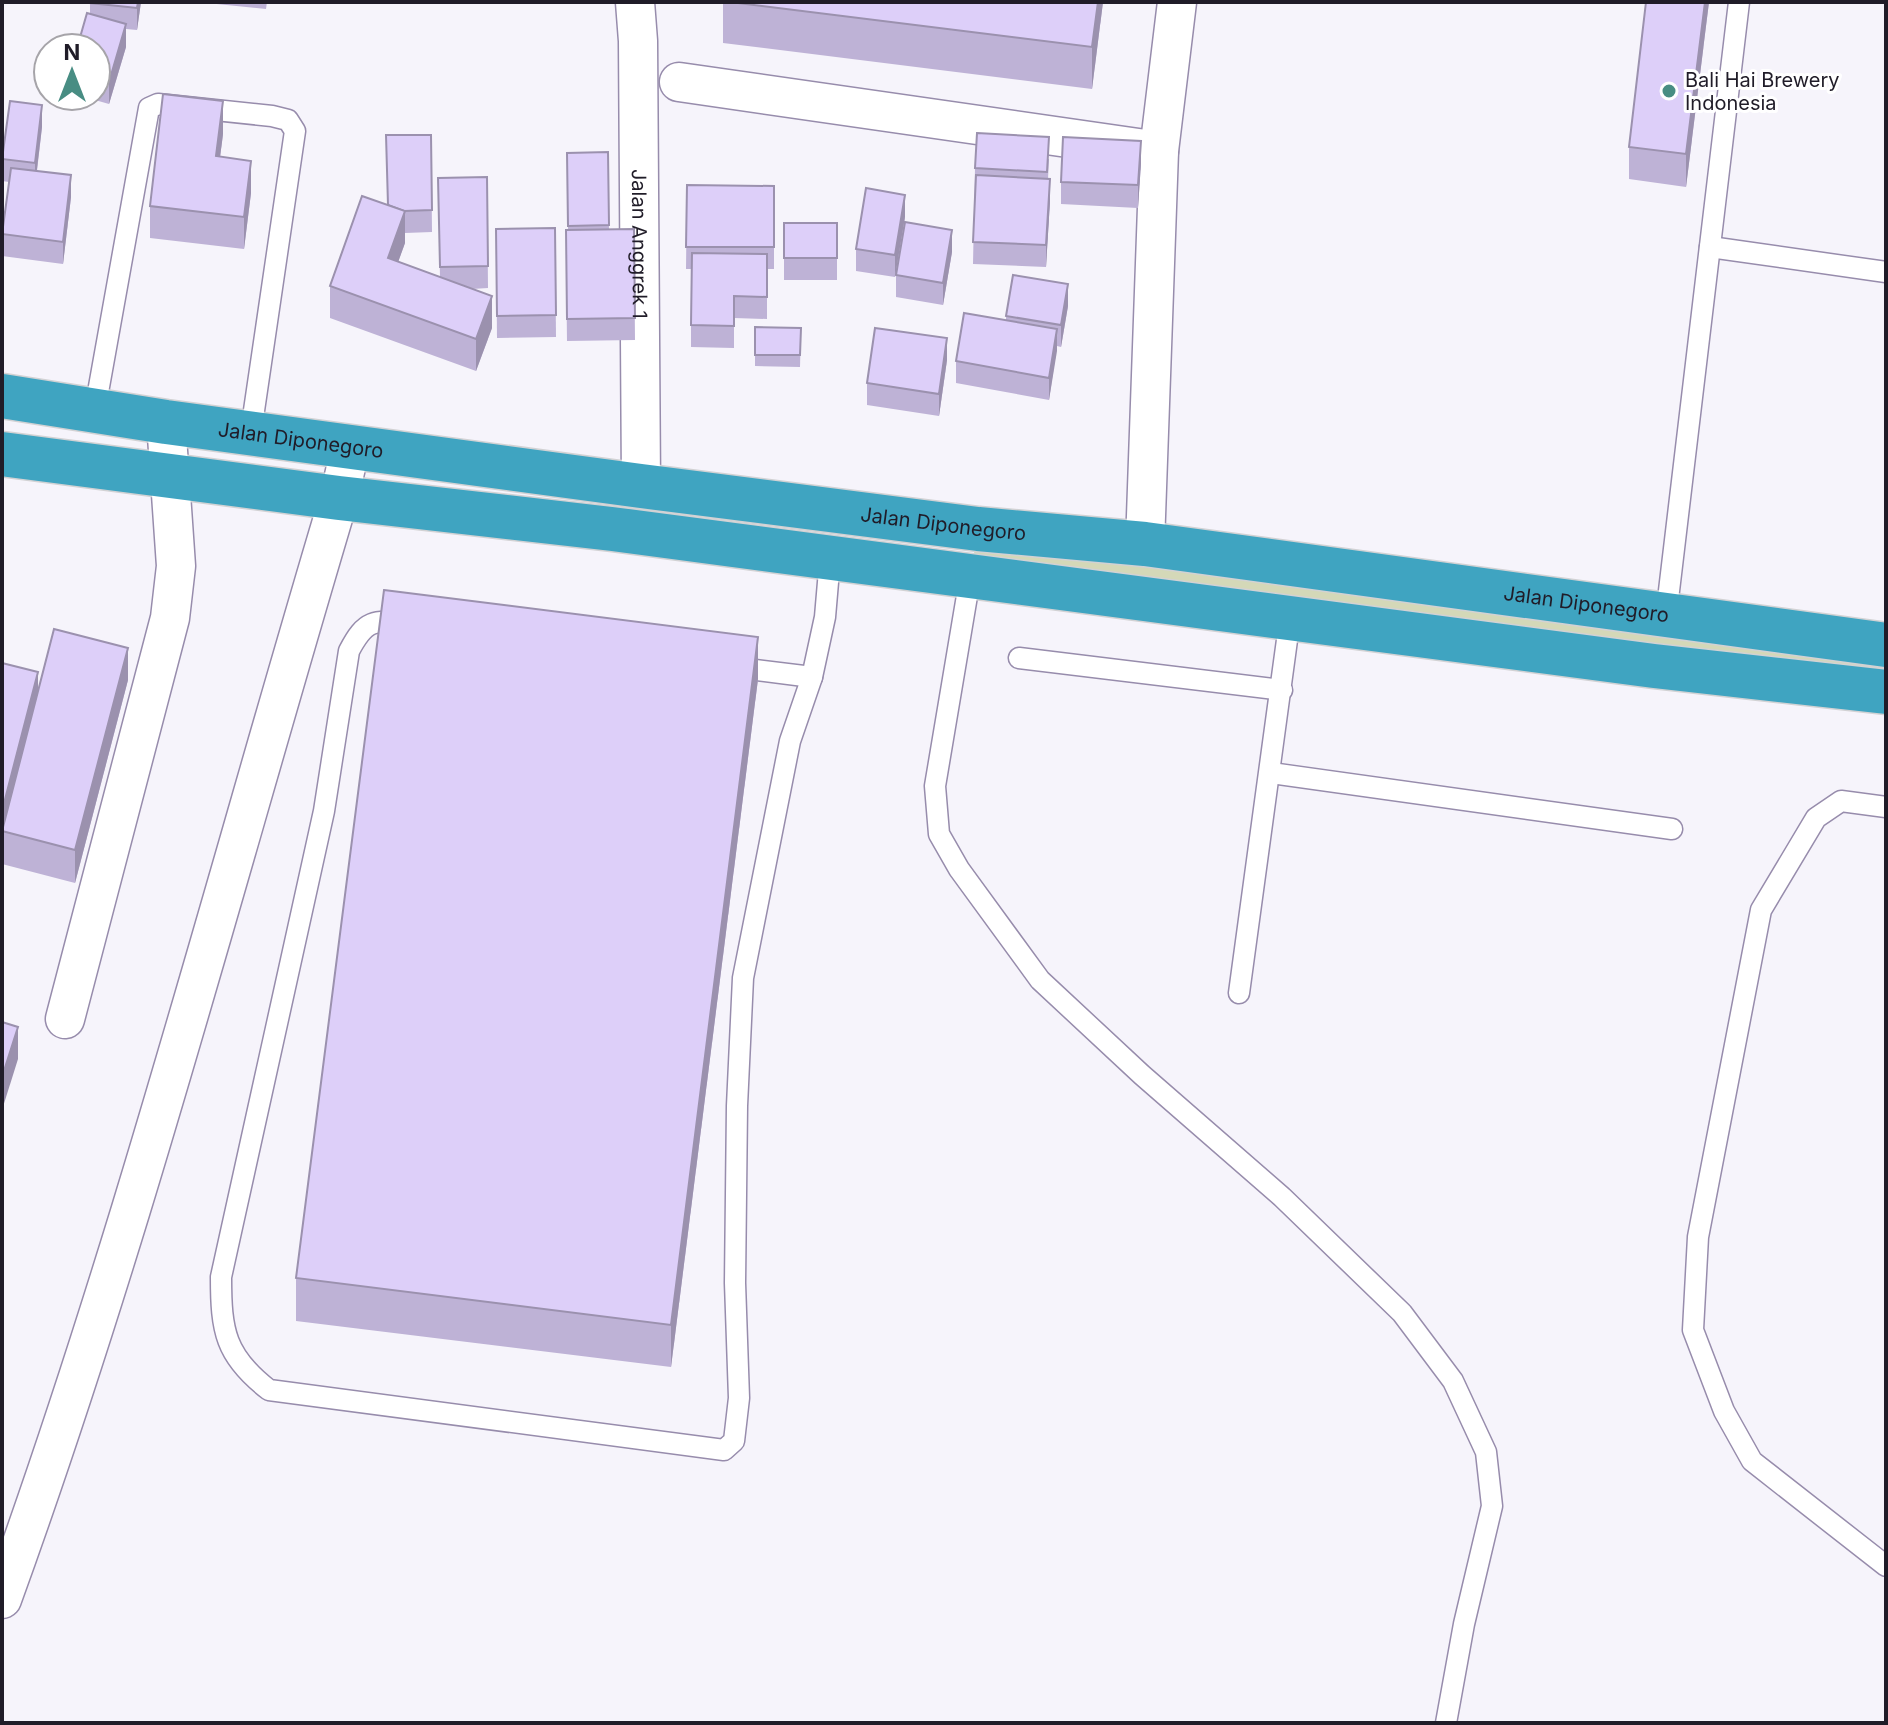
<svg xmlns="http://www.w3.org/2000/svg" width="1888" height="1725" font-family="Inter,sans-serif">
  <style>
    .green { fill: #d4d8b8 }
    .lines { fill: none; stroke-linecap: round; stroke-linejoin: round }
    .lane-casing { stroke: #978cac; stroke-width: 23 }
    .street-casing { stroke: #978cac; stroke-width: 41 }
    .highway-casing { stroke: #d2d2d4; stroke-width: 47 }
    .lane { stroke: #fff; stroke-width: 20 }
    .street { stroke: #fff; stroke-width: 38 }
    .highway { stroke: #3fa4c1; stroke-width: 44 }
    .wall { fill: #beb2d6 }
    .shaded-wall { fill: #9b91ae }
    .building { fill: #ddcff9; stroke: #9b91ae; stroke-width: 2 }
    .poi-dot { fill: #488d83; stroke: #fff; stroke-width: 3 }
    .labels { text-anchor: middle; stroke-width: 6; stroke-linejoin: round; paint-order: stroke }
    .poi-label { font-size: 20px; fill: #201c28; stroke: #fff; text-anchor: start }
    .street-label { font-size: 20px; fill: #201c28; stroke: #fff }
  </style>
  <rect width="100%" height="100%" fill="#f6f4fb"/>
  <polygon class="green" points="978,529 1886,644 1886,692 970,578"/>
  <g class="lines">
    <g class="lane-casing">
      <g id="lane">
        <polyline points="1710,247 1886,272"/>
        <polyline points="95,409 149,108 158,104 272,116 288,120 295,131 251,431"/>
        <polyline points="970,578 935,786 939,834 959,869 1040,980 1142,1075 1282,1197 1402,1313 1453,1381 1486,1452 1492,1506 1464,1624 1446,1723"/>
        <polyline points="1666,616 1739,2"/>
        <path d="M 407,624 C 374,619 365,620 349,651 L 324,811 L 221,1277 C 221,1331 225,1356 269,1390 L 724,1450 L 734,1441 L 739,1398 L 735,1283 L 737,1106 L 743,978 L 790,741 L 812,677 L 825,617 L 830,559"/>
        <polyline points="1019,658 1282,690"/>
        <polyline points="732,667 812,677"/>
        <polyline points="1271,773 1672,829"/>
        <polyline points="1886,807 1841,801 1816,818 1761,910 1698,1237 1693,1330 1724,1411 1752,1461 1886,1566"/>
        <polyline points="1239,993 1290,618"/>
      </g>
    </g>
    <g class="street-casing">
      <g id="street">
        <path id="s1" d="M 635,2 L 638,41 L 641,486"/>
        <polyline points="679,82 1159,151 1145,544"/>
        <polyline points="1159,151 1177,2"/>
        <polyline points="65,1019 170,618 176,566 166,422"/>
        <path d="M 2,1599 C 133,1238 229,865 339,498 L 351,445"/>
      </g>
    </g>
    <g class="highway-casing">
      <g id="highway">
        <path id="s2" d="M 2,396 L 166,422 L 641,486 L 978,529 L 1145,544 L 1886,645"/>
        <polyline points="2,454 339,498 612,529 1654,666 1886,692"/>
      </g>
    </g>
    <use href="#lane" class="lane"/>
    <use href="#street" class="street"/>
    <use href="#highway" class="highway"/>
  </g>
  <g class="wall">
    <polygon points="90,2 141,2 137,30 126,29 126,47 109,104 81,96 96,96 96,48 90,14"/>
    <polygon points="197,2 267,2 266,9"/>
    <polygon points="723,2 1103,2 1092,89 723,43"/>
    <polygon points="1709,2 1686,187 1629,179 1629,147"/>
    <polygon points="42,127 37,171 71,197 63,264 2,256 2,234 9,182 2,181 2,159"/>
    <polygon points="223,134 220,157 251,193 244,249 150,238 150,206"/>
    <polygon points="431,135 432,232 405,233 405,243 398,262 440,277 438,178 487,177 488,288 472,289 492,328 476,371 330,318 330,286 387,205"/>
    <polygon points="608,152 609,230 634,229 635,340 567,341 566,252 568,230 567,153"/>
    <polygon points="1049,159 1048,179 1050,201 1046,267 973,264 975,168"/>
    <polygon points="1141,163 1138,208 1061,204 1061,182"/>
    <polygon points="687,185 774,186 774,269 767,269 767,319 734,318 734,348 691,347 691,269 686,269"/>
    <polygon points="905,217 895,277 856,271 856,249"/>
    <rect x="784" y="223" width="53" height="57"/>
    <polygon points="555,228 556,337 497,338 496,229"/>
    <polygon points="952,252 943,305 896,297 896,275"/>
    <polygon points="1068,306 1061,347 1057,346 1049,400 956,383 956,361 1006,320 1006,316"/>
    <polygon points="755,327 801,328 800,367 755,366"/>
    <polygon points="947,360 939,416 867,405 867,383"/>
    <polygon points="2,663 38,692 128,680 75,883 2,864"/>
    <polygon points="758,679 671,1367 296,1321 296,1278"/>
  </g>
  <g class="shaded-wall">
    <polygon points="138,2 141,2 137,30 137,8"/>
    <polygon points="1098,2 1103,2 1092,89 1092,47"/>
    <polygon points="1705,2 1709,2 1686,187 1686,154"/>
    <polygon points="126,24 126,47 109,104 109,82"/>
    <polygon points="223,101 223,134 216,189 216,156"/>
    <polygon points="42,105 42,127 35,185 35,163"/>
    <polygon points="1141,141 1141,163 1138,208 1138,185"/>
    <polygon points="251,161 251,193 244,249 244,217"/>
    <polygon points="71,175 71,197 63,264 63,242"/>
    <polygon points="1050,179 1050,201 1046,267 1046,245"/>
    <polygon points="905,195 905,217 895,277 895,255"/>
    <polygon points="405,211 405,243 388,290 388,258"/>
    <polygon points="952,230 952,252 943,305 943,283"/>
    <polygon points="1068,284 1068,306 1061,347 1061,325"/>
    <polygon points="492,296 492,328 476,371 476,339"/>
    <polygon points="1057,329 1057,351 1049,400 1049,378"/>
    <polygon points="947,338 947,360 939,416 939,394"/>
    <polygon points="758,637 758,679 671,1367 671,1325"/>
    <polygon points="128,648 128,680 75,883 75,850"/>
    <polygon points="38,672 38,705 2,831 2,811"/>
    <polygon points="18,1027 18,1059 2,1110 2,1077"/>
  </g>
  <g class="building">
    <polygon points="90,2 138,2 137,8 90,3"/>
    <polygon points="730,2 1098,2 1092,47"/>
    <polygon points="1646,2 1705,2 1686,154 1629,147"/>
    <polygon points="87,13 126,24 109,82 96,78 96,48 77,48"/>
    <polygon points="163,94 223,101 216,156 251,161 244,217 150,206"/>
    <polygon points="10,101 42,105 35,163 2,159"/>
    <polygon points="977,133 1049,137 1047,172 975,168"/>
    <polygon points="386,135 431,135 432,210 404,211 388,205"/>
    <polygon points="1063,137 1141,141 1138,185 1061,182"/>
    <polygon points="608,152 609,225 568,226 567,153"/>
    <polygon points="11,168 71,175 63,242 2,234"/>
    <polygon points="976,175 1050,179 1046,245 973,242"/>
    <polygon points="487,177 488,266 440,267 438,178"/>
    <polygon points="687,185 774,186 774,247 686,247"/>
    <polygon points="866,188 905,195 895,255 856,249"/>
    <polygon points="362,196 405,211 388,258 492,296 476,339 330,286"/>
    <polygon points="905,222 952,230 943,283 896,275"/>
    <rect x="784" y="223" width="53" height="35"/>
    <polygon points="555,228 556,315 497,316 496,229"/>
    <polygon points="634,229 635,318 567,319 566,230"/>
    <polygon points="692,253 767,254 767,297 734,296 734,326 691,325"/>
    <polygon points="1013,275 1068,284 1061,325 1006,316"/>
    <polygon points="964,313 1057,329 1049,378 956,361"/>
    <polygon points="755,327 801,328 800,355 755,355"/>
    <polygon points="875,328 947,338 939,394 867,383"/>
    <polygon points="384,590 758,637 671,1325 296,1278"/>
    <polygon points="54,629 128,648 75,850 2,831"/>
    <polygon points="2,663 38,672 2,811"/>
    <polygon points="2,1022 18,1027 2,1077"/>
  </g>
  <circle class="poi-dot" cx="1669" cy="91" r="8"/>
  <g class="labels">
    <g class="poi-label">
      <text x="1685" y="87">Bali Hai Brewery<tspan x="1685" dy="23">Indonesia</tspan></text>
    </g>
    <g class="street-label">
      <text dy="7" stroke="none"><textPath href="#s1" startOffset="242">Jalan Anggrek 1</textPath></text>
      <text dy="7" stroke="none"><textPath href="#s2" startOffset="302">Jalan Diponegoro</textPath></text>
      <text dy="7" stroke="none"><textPath href="#s2" startOffset="950">Jalan Diponegoro</textPath></text>
      <text dy="7" stroke="none"><textPath href="#s2" startOffset="1598">Jalan Diponegoro</textPath></text>
    </g>
  </g>
  <rect width="1888" height="1725" fill="none" stroke="#201c28" stroke-width="8"/>
  <g transform="translate(72 72)"><circle r="38" fill="#ffffff" stroke="#a6a4a9" stroke-width="2"/>
  <path d="M0-6L14 30L0 20L-14 30Z" fill="#488d83"/>
  <text y="-12" font-size="22" font-weight="bold" text-anchor="middle" fill="#201c28">N</text>
  </g>
</svg>
